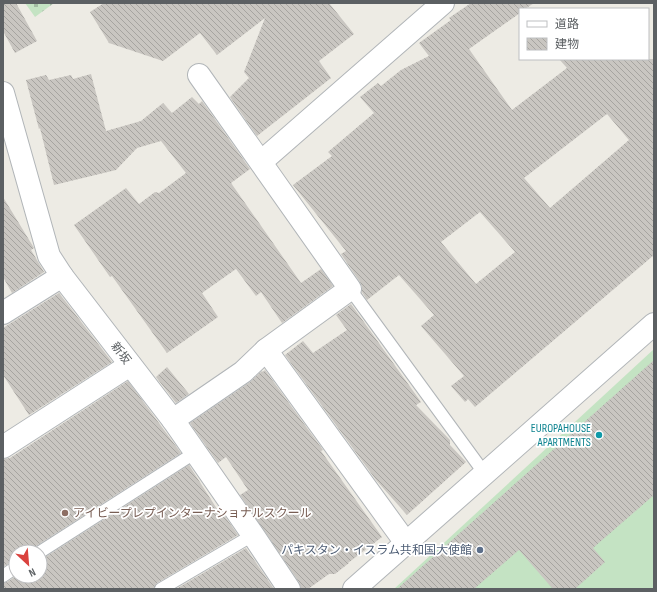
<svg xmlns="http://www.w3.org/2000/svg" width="657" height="592" font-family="'Sofia Sans Condensed','Noto Sans JP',sans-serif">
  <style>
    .grass { fill: #c4e3c3 }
    .cemetery { fill: url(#cemetery-stones) }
    .building { fill: url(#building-back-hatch); fill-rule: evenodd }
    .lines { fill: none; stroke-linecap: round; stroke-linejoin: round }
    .service-casing { stroke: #b1b5b8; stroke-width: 14 }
    .minor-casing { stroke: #b1b5b8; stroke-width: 24 }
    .service { stroke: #fff; stroke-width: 12 }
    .minor { stroke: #fff; stroke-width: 22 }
    .culture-dot { fill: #0f9aa8; stroke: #fff; stroke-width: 1.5 }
    .education-dot { fill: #8d6e63; stroke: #fff; stroke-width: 1.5 }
    .service-dot { fill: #5c6f8a; stroke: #fff; stroke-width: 1.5 }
    .labels { text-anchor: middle; stroke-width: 3.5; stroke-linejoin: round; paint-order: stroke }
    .street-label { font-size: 12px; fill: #5c6063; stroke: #fff }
    .culture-label { font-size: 12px; fill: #0d838f; stroke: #fff; text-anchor: end }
    .education-label { font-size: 12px; fill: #785e54; stroke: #fff; text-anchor: start }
    .service-label { font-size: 12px; fill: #4e5e75; stroke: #fff; text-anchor: end }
  </style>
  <defs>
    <pattern id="cemetery-stones" width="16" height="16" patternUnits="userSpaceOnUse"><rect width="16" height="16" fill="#c4e3c3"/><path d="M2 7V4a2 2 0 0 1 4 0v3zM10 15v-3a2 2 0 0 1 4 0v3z" fill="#a2bba2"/></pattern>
    <pattern id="building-back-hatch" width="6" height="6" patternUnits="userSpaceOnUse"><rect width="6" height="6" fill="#c9c6c1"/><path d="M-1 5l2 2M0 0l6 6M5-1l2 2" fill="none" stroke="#a6a4a0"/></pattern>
  </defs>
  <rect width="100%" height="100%" fill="#edebe4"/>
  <polygon class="grass" points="654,349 654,589 394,589"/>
  <polygon class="cemetery" points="25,3 54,3 35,17"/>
  <g class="building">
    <polygon points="3,3 16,3 37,41 15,53 3,31"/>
    <polygon points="104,3 329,3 354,34 319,61 331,78 257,136 230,97 249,78 244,72 265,18 217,55 200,33 163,61 109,43 90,12"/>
    <path d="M 471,3 L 534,3 L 525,9 L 520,9 L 520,13 L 469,49 L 512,110 L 567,68 L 559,59 L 654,59 L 654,255 L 475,407 L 468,399 L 465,402 L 451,386 L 464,376 L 421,326 L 434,315 L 399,275 L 367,300 L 362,292 L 362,287 L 360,282 L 341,254 L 346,251 L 293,185 L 332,156 L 328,152 L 374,113 L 360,97 L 378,83 L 381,86 L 401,70 L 429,56 L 419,43 L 451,20 L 449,18 ZM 607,114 L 629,140 L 550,208 L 524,178 ZM 480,212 L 515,252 L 476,284 L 441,242 Z"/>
    <polygon points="91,74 106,131 141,121 163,103 172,113 192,97 199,104 202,101 250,169 231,183 301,283 321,269 333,286 282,323 261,292 256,296 236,269 202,293 218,317 167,353 112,276 110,277 74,225 126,188 139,204 155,192 159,193 186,173 161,141 137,148 116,170 54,185 40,128 39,129 26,80 46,75 49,80 71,75 73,79"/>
    <polygon points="3,197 34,248 31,250 44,272 12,293 3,277"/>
    <polygon points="59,293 112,362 29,415 3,375 3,328"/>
    <polygon points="351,304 421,402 416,405 450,440 450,445 466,462 407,515 376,480 285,355 303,341 313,353 347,330 336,315"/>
    <polygon points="654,360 654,495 593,548 605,562 575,589 553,589 519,550 474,589 397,589"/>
    <polygon points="167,367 189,394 176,403 156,377"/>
    <polygon points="265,370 323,450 321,451 382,537 348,563 349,563 335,574 329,574 308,589 301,589 299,582 240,495 248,490 226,457 218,463 190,423 250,382 262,371 263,372"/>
    <polygon points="128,381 181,453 36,546 33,552 16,552 16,560 12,561 3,567 3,459 10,458"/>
    <polygon points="189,465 217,509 219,508 238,535 157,583 154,589 3,589 3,583 7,582 16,576 40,576 40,559 44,558"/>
    <polygon points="246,548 274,589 176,589"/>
  </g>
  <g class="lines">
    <g class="service-casing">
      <g id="service">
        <polyline points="350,289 485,474"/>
        <polyline points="40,552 196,452"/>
        <polyline points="3,576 16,567"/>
        <polyline points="161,589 253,535"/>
      </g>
    </g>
    <g class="minor-casing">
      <g id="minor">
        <polyline points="199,75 350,289 266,350 406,543"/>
        <polyline points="3,93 49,256 62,276 173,420 253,535 289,589"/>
        <polyline points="261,162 443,3"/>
        <polyline points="3,313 62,276"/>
        <polyline points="173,420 243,372 266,350"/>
        <polyline points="3,447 130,365"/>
        <polyline points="354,589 654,324"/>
      </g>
    </g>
    <use href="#service" class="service"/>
    <use href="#minor" class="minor"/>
  </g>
  <circle class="culture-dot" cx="599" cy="435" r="4"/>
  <circle class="education-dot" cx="65" cy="513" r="4"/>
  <circle class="service-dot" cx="480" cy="550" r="4"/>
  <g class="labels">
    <g class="street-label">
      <text transform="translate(121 353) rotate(52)" y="4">新坂</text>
    </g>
    <g class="culture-label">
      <text x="591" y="432">EUROPAHOUSE<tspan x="591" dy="14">APARTMENTS</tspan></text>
    </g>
    <g class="education-label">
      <text x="73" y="517">アイビープレプインターナショナルスクール</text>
    </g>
    <g class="service-label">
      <text x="472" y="554">パキスタン・イスラム共和国大使館</text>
    </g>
  </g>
  <rect width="657" height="592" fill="none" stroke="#5c6063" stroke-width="8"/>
  <rect x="519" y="8" width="130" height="52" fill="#ffffff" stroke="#bebfc1"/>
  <rect x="527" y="21" width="20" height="6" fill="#ffffff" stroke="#bebfc1"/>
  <text x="555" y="28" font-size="12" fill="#5c6063">道路</text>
  <rect x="527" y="38" width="20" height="12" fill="url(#building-back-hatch)" stroke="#bebfc1"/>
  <text x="555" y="48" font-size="12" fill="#5c6063">建物</text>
  <g transform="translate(28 564) rotate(154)"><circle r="19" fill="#ffffff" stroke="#bebfc1"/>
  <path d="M0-3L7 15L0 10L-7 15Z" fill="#da423e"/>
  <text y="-6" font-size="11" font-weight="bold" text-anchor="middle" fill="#5c6063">N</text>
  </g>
</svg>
